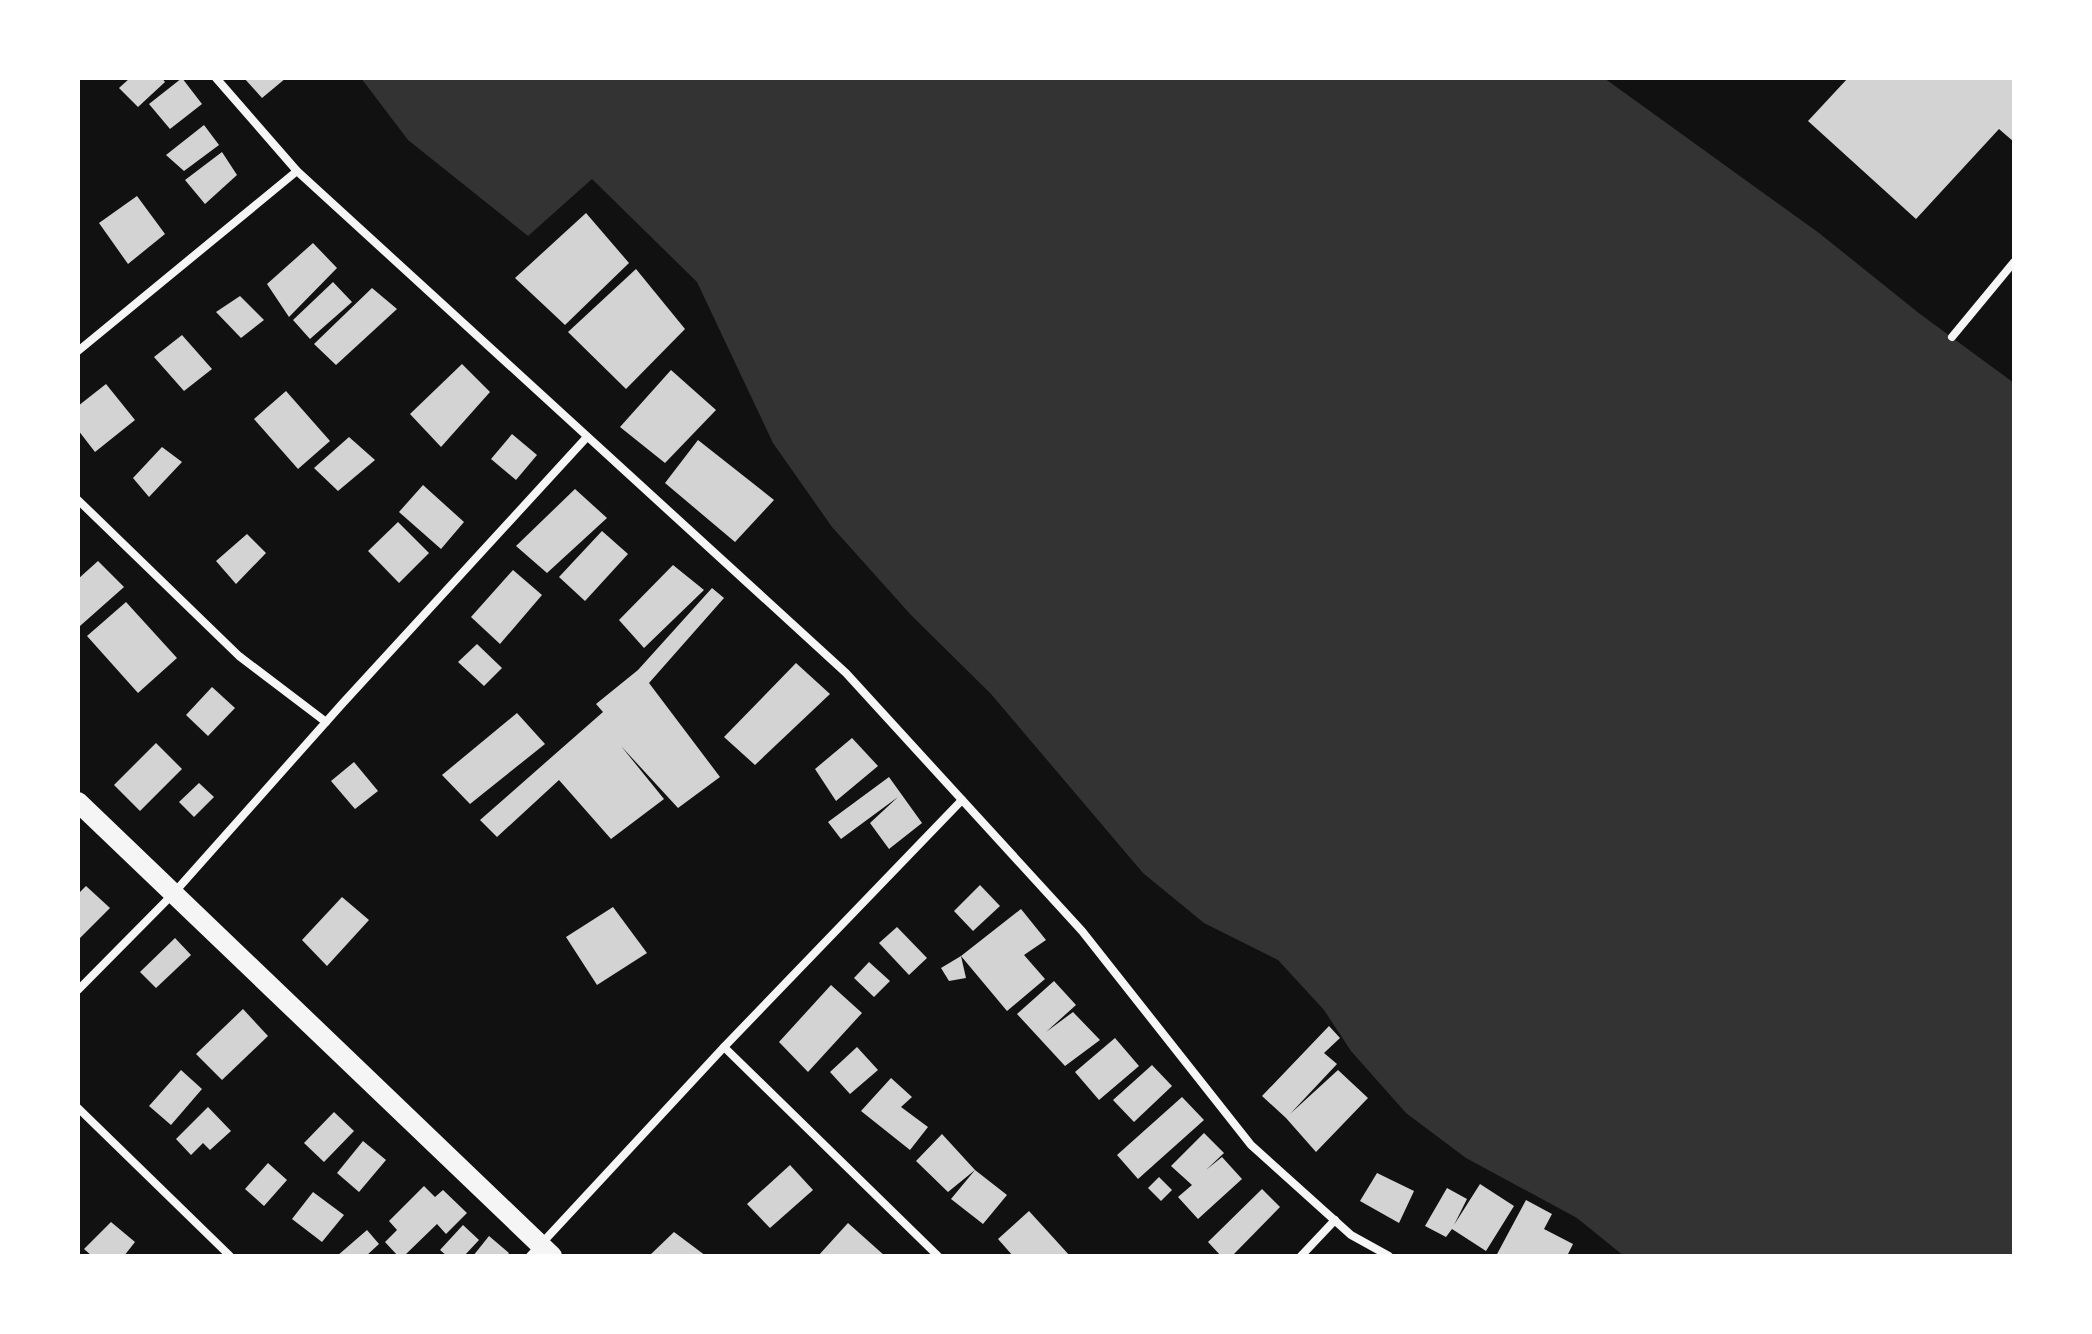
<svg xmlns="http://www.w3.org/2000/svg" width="2092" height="1334" font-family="'PT Serif',serif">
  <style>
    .water { fill: #333 }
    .building { fill: #d3d3d3 }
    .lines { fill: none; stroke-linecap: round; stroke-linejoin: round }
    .minor { stroke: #f5f5f5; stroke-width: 8 }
    .primary { stroke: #f5f5f5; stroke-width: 20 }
  </style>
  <rect width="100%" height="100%" fill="#111"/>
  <polygon class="water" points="361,78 1604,78 1819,233 1920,314 2014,383 2014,1256 1624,1256 1577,1218 1466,1158 1406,1113 1351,1051 1324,1010 1278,960 1204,923 1143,873 991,694 911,615 832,527 773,443 697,282 592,179 528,236 408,140"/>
  <g class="building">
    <polygon points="130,78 162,78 165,82 138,107 119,88"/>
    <polygon points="182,78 202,104 170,129 149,104"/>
    <polygon points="244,78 286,78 262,98"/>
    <polygon points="1848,78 2014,78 2014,142 1999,129 1916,219 1808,121"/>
    <polygon points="204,125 219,145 184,171 166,155"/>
    <polygon points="222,152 237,175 205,204 185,180"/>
    <polygon points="137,196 165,234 128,264 99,223"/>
    <polygon points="586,213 629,263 565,325 515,278"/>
    <polygon points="313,243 337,268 289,317 267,284"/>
    <polygon points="636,269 685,329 626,389 568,332"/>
    <polygon points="333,282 352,302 310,339 293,320"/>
    <polygon points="372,288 397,309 336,365 314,344"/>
    <polygon points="240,296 264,320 241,338 216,312"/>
    <polygon points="182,335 212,369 184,391 154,357"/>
    <polygon points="462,364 490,392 441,447 410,414"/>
    <polygon points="671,370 716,410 665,463 620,427"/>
    <polygon points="106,384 135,420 95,452 78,430 78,406"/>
    <polygon points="286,391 330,441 298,469 254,419"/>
    <polygon points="512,434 537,455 516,480 491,459"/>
    <polygon points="349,437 375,460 338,491 314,468"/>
    <polygon points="698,440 774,500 735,542 665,483"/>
    <polygon points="162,447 182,462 149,497 133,478"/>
    <polygon points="423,485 464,522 441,549 399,512"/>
    <polygon points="575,489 607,518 547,573 516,546"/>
    <polygon points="398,522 429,553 399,583 368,551"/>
    <polygon points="602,531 628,554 585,601 559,577"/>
    <polygon points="247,534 266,553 236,584 216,561"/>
    <polygon points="98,561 124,587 80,626 78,579"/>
    <polygon points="673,565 704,590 644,648 619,620"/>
    <polygon points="513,570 542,595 500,644 471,617"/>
    <polygon points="712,588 724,598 649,683 720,777 678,808 621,746 664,799 611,839 559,780 497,837 480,820 603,712 596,704 638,670"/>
    <polygon points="126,602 177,658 138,693 87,636"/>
    <polygon points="477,644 502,668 484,686 458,662"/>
    <polygon points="796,663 830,694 755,765 724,737"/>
    <polygon points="212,687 235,708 208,736 186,715"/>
    <polygon points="517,713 545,744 470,804 442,775"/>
    <polygon points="852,738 878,766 836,801 815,769"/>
    <polygon points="156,743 182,769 140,811 114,785"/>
    <polygon points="354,762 378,791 355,809 331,781"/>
    <polygon points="889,777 922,823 889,849 870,823 898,797 841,839 828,822"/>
    <polygon points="199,783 214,797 194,817 179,802"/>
    <polygon points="980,885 1000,906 973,931 954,911"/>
    <polygon points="86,886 110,908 78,940 78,894"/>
    <polygon points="342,897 369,920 327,966 302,940"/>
    <polygon points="613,907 647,953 597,985 566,937"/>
    <polygon points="1021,909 1046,940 1024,955 1045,979 1007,1011 961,956"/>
    <polygon points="897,927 927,958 909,975 879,943"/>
    <polygon points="175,938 191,955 156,988 140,972"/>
    <polygon points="961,956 966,978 949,981 941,968"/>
    <polygon points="869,962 890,981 874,997 854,978"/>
    <polygon points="1054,981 1076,1005 1046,1032 1073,1012 1100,1040 1065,1066 1017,1014"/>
    <polygon points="831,985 862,1013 808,1072 779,1042"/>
    <polygon points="243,1009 268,1036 222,1080 196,1054"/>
    <polygon points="1329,1026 1340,1038 1324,1053 1337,1064 1290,1114 1338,1070 1368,1098 1316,1152 1286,1118 1262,1096"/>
    <polygon points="1115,1038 1139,1066 1099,1100 1075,1072"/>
    <polygon points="857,1047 878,1070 850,1094 830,1072"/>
    <polygon points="1152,1065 1172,1086 1134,1122 1113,1100"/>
    <polygon points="181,1070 202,1089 171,1125 149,1106"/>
    <polygon points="891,1078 912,1097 901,1107 928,1127 910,1150 861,1111"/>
    <polygon points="1182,1097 1204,1120 1138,1179 1117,1155"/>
    <polygon points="208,1107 231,1131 210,1150 203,1143 191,1155 176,1139"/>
    <polygon points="334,1112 354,1131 324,1162 304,1143"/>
    <polygon points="1204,1133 1224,1153 1206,1170 1222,1157 1242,1179 1198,1219 1178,1197 1192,1185 1171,1166"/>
    <polygon points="942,1134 975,1170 1007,1195 983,1224 951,1199 975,1170 948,1192 916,1161"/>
    <polygon points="363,1141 386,1160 359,1192 337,1173"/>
    <polygon points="268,1163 287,1180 264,1206 245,1189"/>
    <polygon points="790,1165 813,1190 770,1228 747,1204"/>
    <polygon points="1377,1173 1414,1191 1399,1223 1360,1201"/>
    <polygon points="1159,1177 1172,1190 1161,1201 1148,1188"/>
    <polygon points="1480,1184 1514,1206 1486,1251 1452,1229 1446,1237 1425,1226 1447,1188 1467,1199 1454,1225"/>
    <polygon points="424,1186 435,1197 443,1190 467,1213 446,1234 437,1224 404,1256 398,1256 385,1242 397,1230 389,1221"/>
    <polygon points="1262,1189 1280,1207 1232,1256 1221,1256 1208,1242"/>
    <polygon points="313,1192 344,1215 322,1242 292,1219"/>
    <polygon points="1526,1200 1552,1214 1544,1229 1573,1244 1567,1256 1496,1256"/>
    <polygon points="1029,1211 1070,1256 1013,1256 998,1239"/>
    <polygon points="111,1222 135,1242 124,1256 92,1256 84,1249"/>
    <polygon points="848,1223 885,1256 818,1256"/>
    <polygon points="463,1225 479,1240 464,1256 447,1256 440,1250"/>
    <polygon points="367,1230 379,1244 366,1256 337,1256"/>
    <polygon points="674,1232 706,1256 649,1256"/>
    <polygon points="489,1236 509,1253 507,1256 473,1256"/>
  </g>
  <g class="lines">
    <g class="minor">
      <polyline points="216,78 297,171 846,673 1082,931 1251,1145 1351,1235 1389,1256"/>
      <polyline points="1952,337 2014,262"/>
      <polyline points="78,351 297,171"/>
      <polyline points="78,500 239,656 326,722"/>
      <polyline points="78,990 173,894 342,704 587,437"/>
      <polyline points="724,1047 938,1256"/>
      <polyline points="78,1108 230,1256"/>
      <polyline points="530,1256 724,1047 962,800"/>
      <polyline points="1301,1256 1335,1220"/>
    </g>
    <polyline class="primary" points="78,802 552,1256"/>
  </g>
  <rect width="2092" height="1334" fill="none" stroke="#ffffff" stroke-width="160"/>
</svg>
